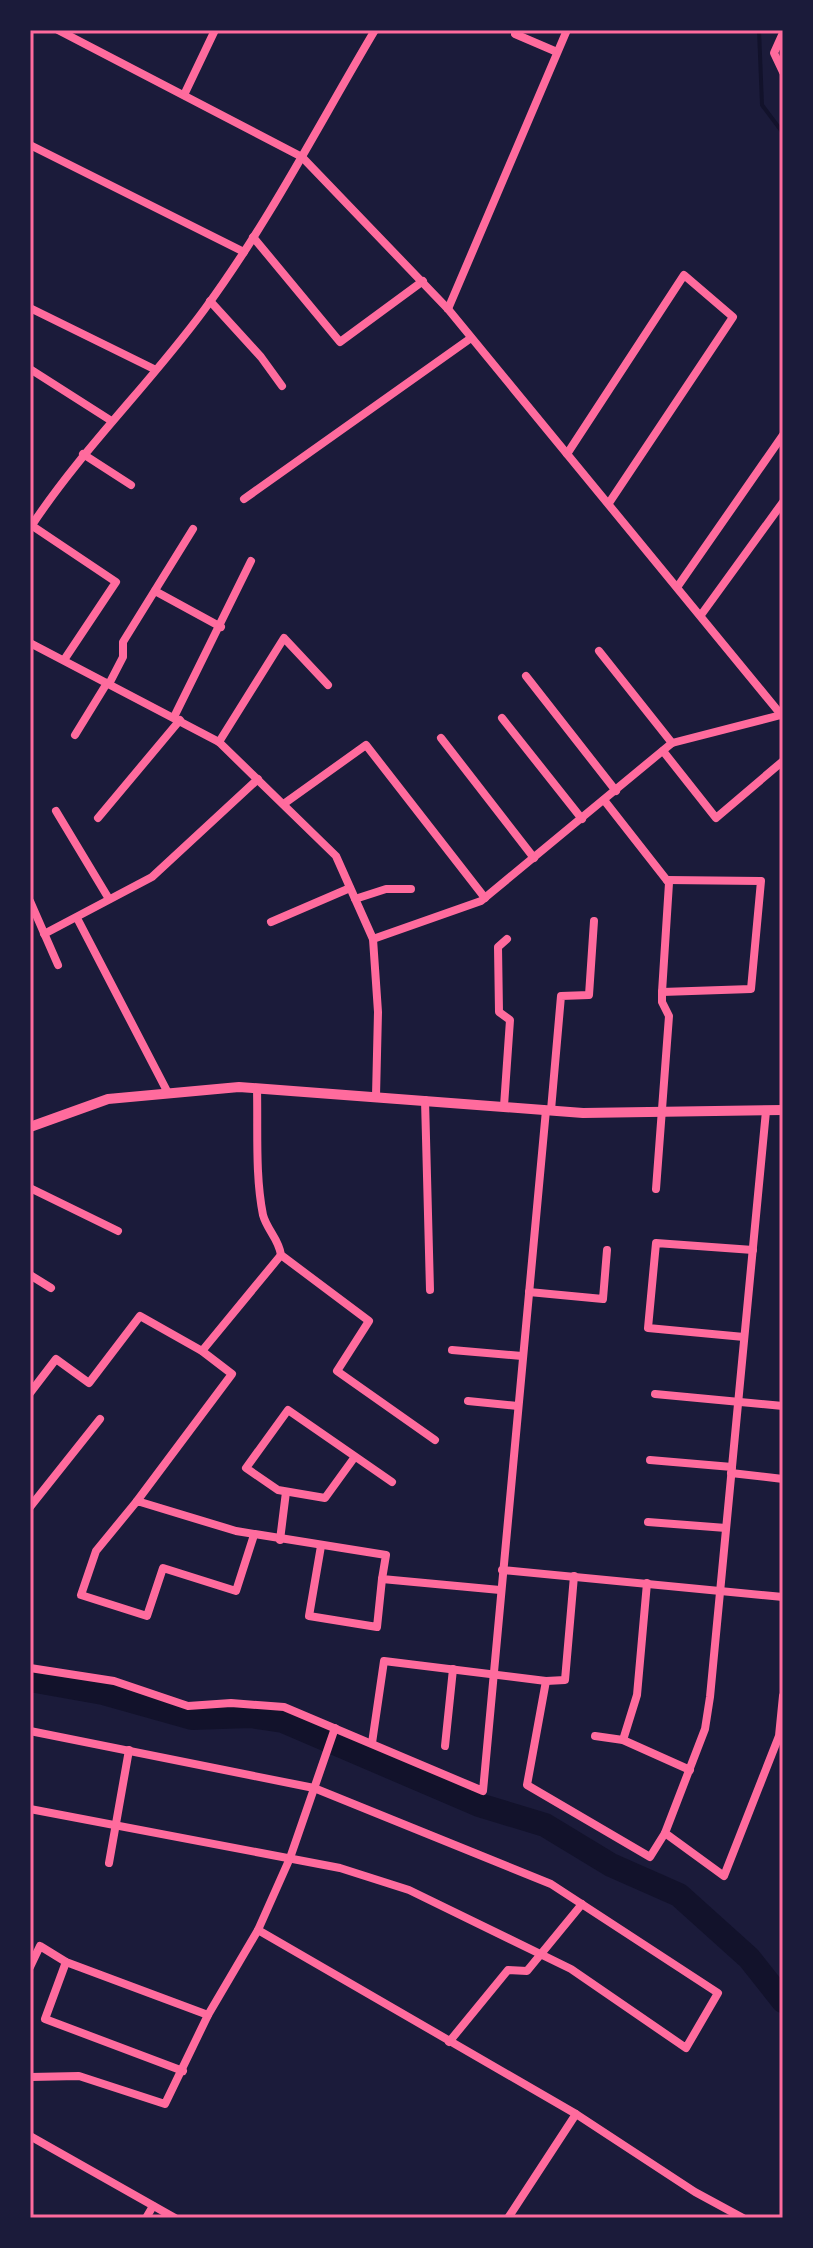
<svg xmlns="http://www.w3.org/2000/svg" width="813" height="2248" font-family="Mulish,sans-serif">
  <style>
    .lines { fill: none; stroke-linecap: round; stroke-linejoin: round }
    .stream { stroke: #12122b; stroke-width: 4 }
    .river { stroke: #12122b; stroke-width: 24 }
    .minor { stroke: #ff6b9d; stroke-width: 8 }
    .tertiary { stroke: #ff6b9d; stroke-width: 10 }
    .neatline { fill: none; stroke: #ff6b9d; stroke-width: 3 }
  </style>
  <rect width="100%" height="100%" fill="#1b1b3a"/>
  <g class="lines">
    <polyline class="stream" points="759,30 762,105 783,133"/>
    <polyline class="river" points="30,1680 103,1693 192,1718 250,1716 283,1721 479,1805 545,1825 611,1865 679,1895 749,1958 783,2001"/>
    <g class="minor">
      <polyline points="58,30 302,157 448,309 783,717"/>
      <polyline points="516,30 515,34 557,52"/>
      <polyline points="783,33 774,53 783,72"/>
      <polyline points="184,95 215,30"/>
      <polyline points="30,145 244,252"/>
      <polyline points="253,237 340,342 423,281"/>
      <polyline points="210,301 261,357 282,386"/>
      <polyline points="30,308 154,369"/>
      <polyline points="448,309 567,30"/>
      <polyline points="30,369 110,420"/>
      <polyline points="83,454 131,485"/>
      <polyline points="567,454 684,275 733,317 609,503"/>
      <polyline points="244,499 471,338"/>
      <polyline points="31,525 116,582 64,660"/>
      <path d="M 30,528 C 82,449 149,385 204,310 C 269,222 319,124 375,30"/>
      <polyline points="678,586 783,435"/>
      <polyline points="155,591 221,627"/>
      <polyline points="701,615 783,502"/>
      <polyline points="30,643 219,742 336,856 373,939 378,1012 376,1096"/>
      <polyline points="599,651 672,743"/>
      <polyline points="526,676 616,791"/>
      <polyline points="109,684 123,657 123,642 193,529"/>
      <polyline points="174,717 251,561"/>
      <polyline points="502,718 582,819"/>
      <polyline points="75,735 107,683"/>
      <polyline points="441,738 534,858"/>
      <polyline points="219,742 284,638 328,685"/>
      <polyline points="663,751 716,818 783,761"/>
      <polyline points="604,800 669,883 662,992 662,1002 669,1016 656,1189"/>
      <polyline points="285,803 366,745 485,898"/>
      <polyline points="56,811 109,899"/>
      <polyline points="98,818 180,720"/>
      <polyline points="355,899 386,889 411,889"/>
      <polyline points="30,901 58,965"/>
      <polyline points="77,918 167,1091"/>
      <polyline points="271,922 350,888"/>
      <polyline points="44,934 152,877 258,779"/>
      <polyline points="373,939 481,901 672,743 781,715"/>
      <polyline points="662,992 751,989 761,881 667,880"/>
      <path d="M 257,1088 C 258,1130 255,1175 263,1215 C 267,1230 279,1239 281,1255 L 369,1321 L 337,1371 L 435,1440"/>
      <polyline points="425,1100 430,1290"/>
      <polyline points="504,1106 510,1020 499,1012 498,947 507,939"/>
      <polyline points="551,1110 561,996 589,995 594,921"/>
      <polyline points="766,1111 710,1697 705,1729 665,1833 724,1876 779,1736 783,1696"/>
      <polyline points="30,1188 118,1231"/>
      <polyline points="30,1275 51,1288"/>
      <polyline points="529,1292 603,1299 607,1250"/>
      <polyline points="744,1337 648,1328 656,1243 753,1250"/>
      <polyline points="452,1350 522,1356"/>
      <polyline points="202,1351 281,1255"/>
      <polyline points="30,1393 56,1359 89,1383 140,1316 202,1351 232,1374 137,1501"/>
      <polyline points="655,1394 783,1406"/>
      <polyline points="468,1401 518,1406"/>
      <polyline points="354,1458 325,1498 278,1490 246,1468 288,1410 392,1482"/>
      <polyline points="650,1460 732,1467"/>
      <polyline points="731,1473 783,1479"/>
      <polyline points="30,1507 100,1419"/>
      <polyline points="648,1522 726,1528"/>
      <polyline points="254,1535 236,1591 163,1568 147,1616 81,1595 96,1551 137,1501 236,1531 386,1555 382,1579 500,1590"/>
      <polyline points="280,1540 286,1492"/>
      <polyline points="321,1546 309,1616 377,1627 382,1579"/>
      <polyline points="502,1570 783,1597"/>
      <polyline points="30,1668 114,1681 188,1706 231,1703 284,1707 483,1791 546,1110"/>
      <polyline points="546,1681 527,1785 650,1857 665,1833"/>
      <polyline points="335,1728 290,1858 258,1930 576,2114 695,2192 743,2218"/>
      <polyline points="30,1731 314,1788 551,1884 718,1993 686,2048 571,1969 409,1890 340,1868 30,1809"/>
      <polyline points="595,1736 623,1740 690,1770"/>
      <polyline points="623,1740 637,1695 647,1583"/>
      <polyline points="372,1743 384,1661 546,1681 565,1680 574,1576"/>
      <polyline points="445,1746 453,1669"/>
      <polyline points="109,1863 129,1750"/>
      <polyline points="66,1962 45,2019 183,2071"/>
      <polyline points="30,1967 40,1946 66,1962 208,2015"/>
      <polyline points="449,2042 508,1970 527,1971 582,1904"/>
      <polyline points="30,2077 79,2076 165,2104 208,2015 258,1930"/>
      <polyline points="30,2136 175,2218"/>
      <polyline points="146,2218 153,2206"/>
      <polyline points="508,2218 576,2114"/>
    </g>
    <polyline class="tertiary" points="30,1127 108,1099 239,1087 583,1113 783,1110"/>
  </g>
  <rect width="813" height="2248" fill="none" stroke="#1b1b3a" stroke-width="64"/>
  <rect x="32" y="32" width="749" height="2184" class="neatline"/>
</svg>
